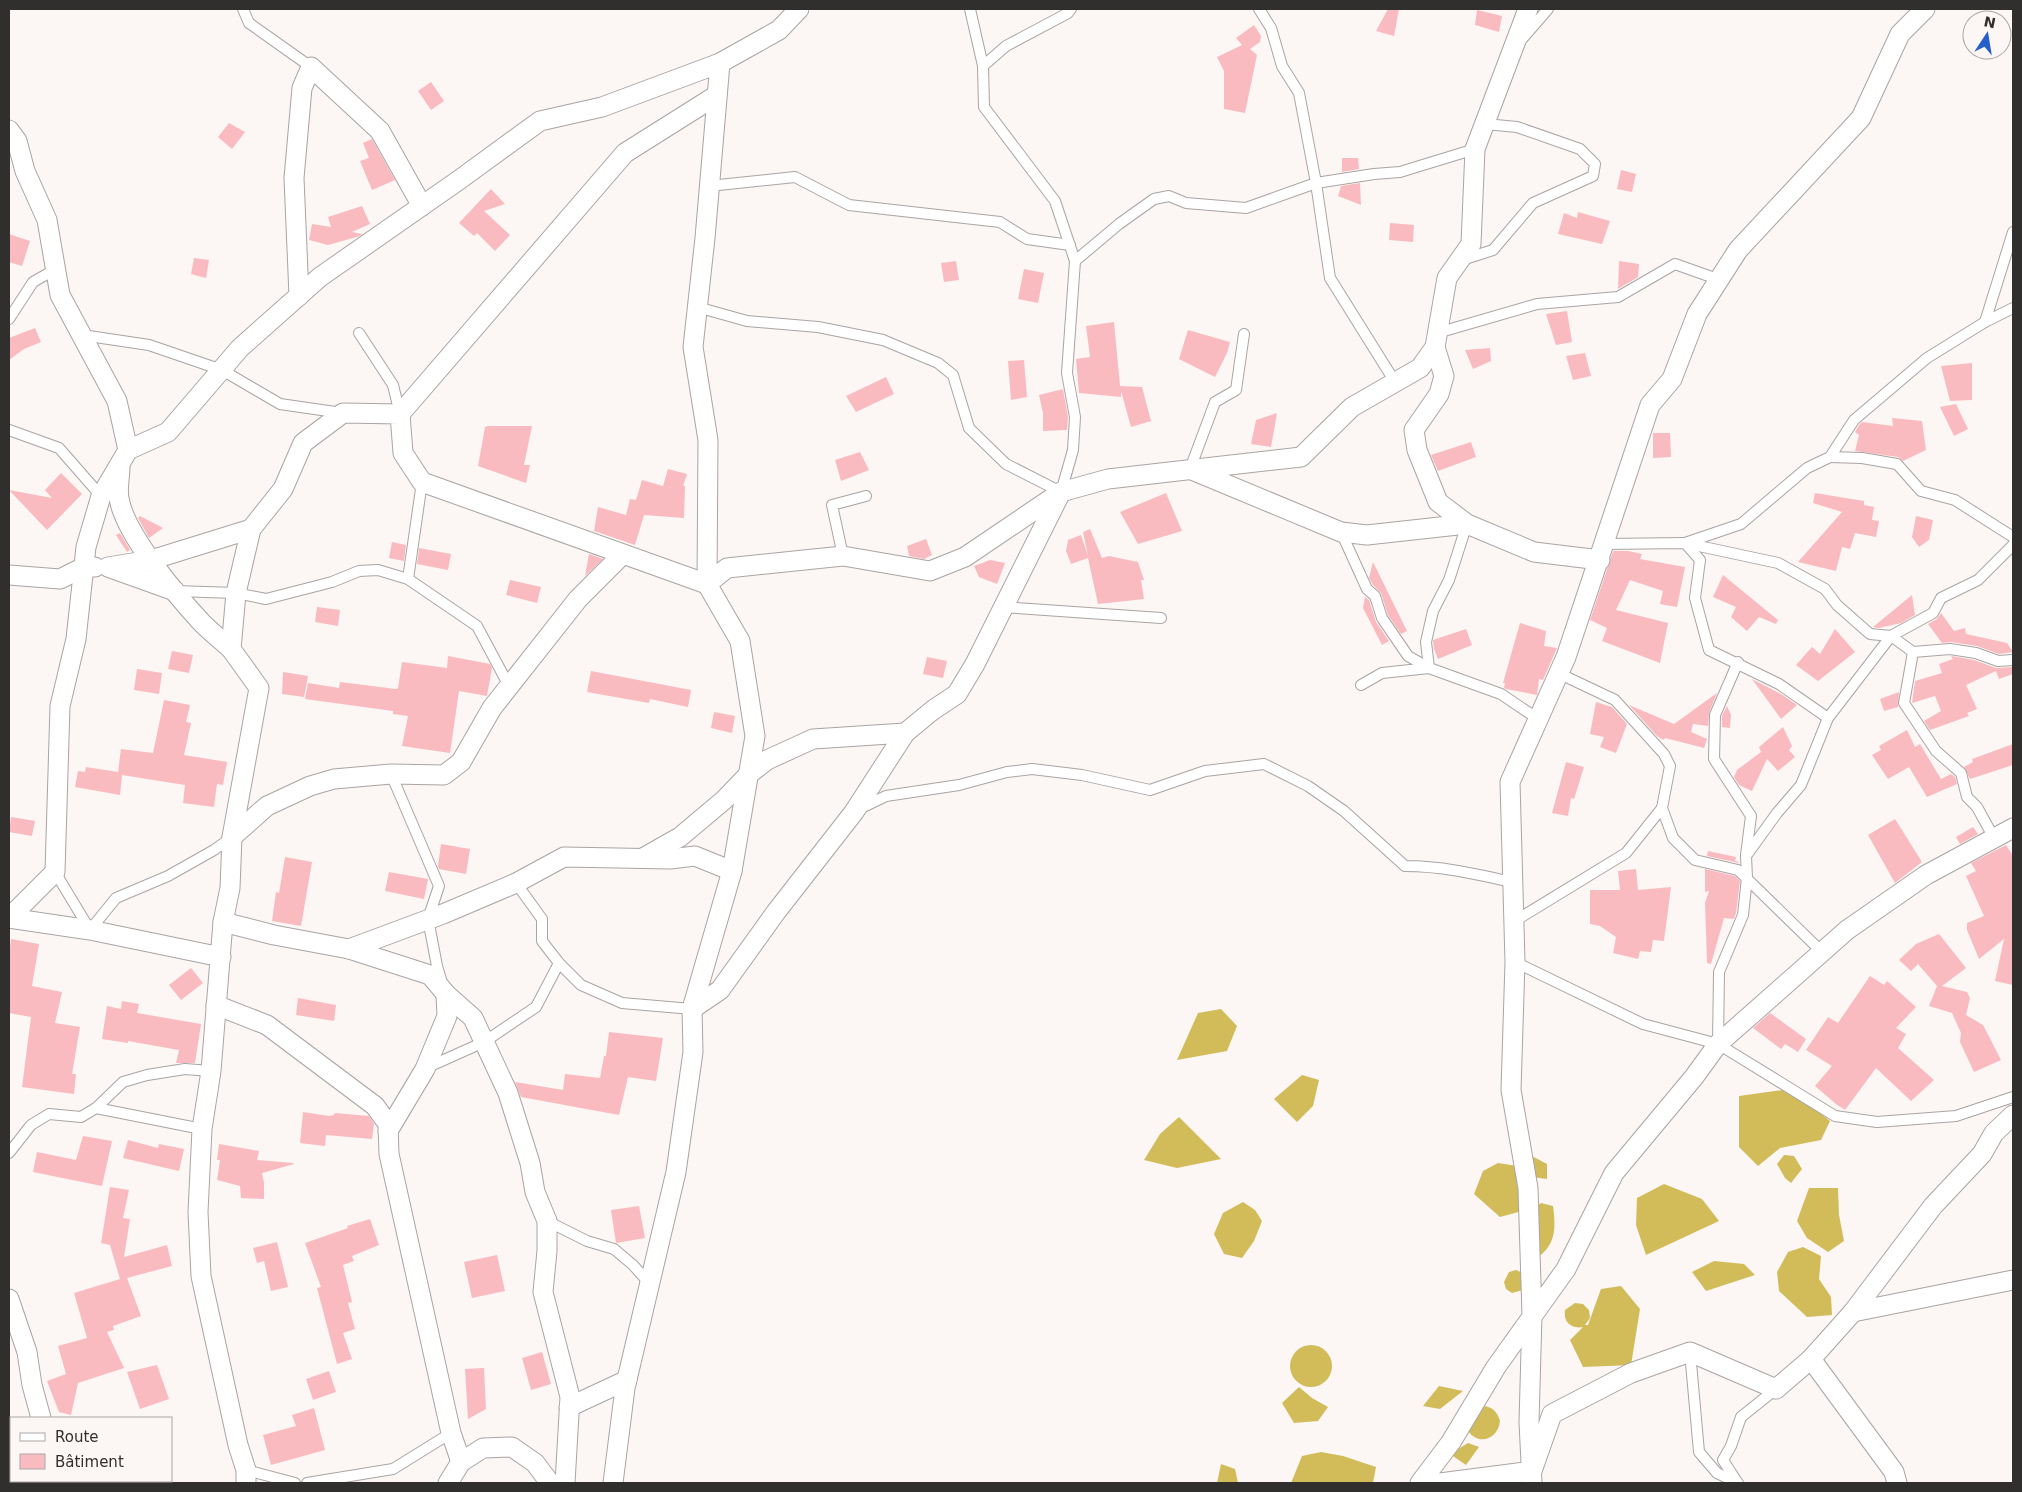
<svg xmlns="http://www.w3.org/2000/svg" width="2022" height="1492" font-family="'DejaVu Sans',sans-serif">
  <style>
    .forest { fill: #d2bc5a }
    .building { fill: #fabbc0 }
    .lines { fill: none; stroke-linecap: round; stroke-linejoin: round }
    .lane-casing { stroke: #aaa4a2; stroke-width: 12 }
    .street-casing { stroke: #aaa4a2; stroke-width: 21 }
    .lane { stroke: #fff; stroke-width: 10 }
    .street { stroke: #fff; stroke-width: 19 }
  </style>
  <rect width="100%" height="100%" fill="#fcf6f4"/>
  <g class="forest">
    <polygon points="1221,1009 1237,1026 1227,1051 1177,1060 1198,1013"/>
    <polygon points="1302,1075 1319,1080 1313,1106 1297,1122 1274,1099"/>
    <polygon points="1790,1089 1830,1121 1821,1140 1780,1148 1758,1166 1739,1147 1739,1096"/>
    <polygon points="1179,1117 1221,1159 1177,1168 1144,1160 1160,1134"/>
    <polygon points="1530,1155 1547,1164 1547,1179 1532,1177"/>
    <polygon points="1784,1155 1794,1156 1802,1169 1791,1183 1785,1178 1777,1164"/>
    <polygon points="1498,1163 1524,1167 1522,1211 1500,1217 1474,1194 1483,1171"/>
    <polygon points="1664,1184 1702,1199 1719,1221 1646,1255 1636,1225 1637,1198"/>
    <polygon points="1809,1188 1838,1188 1839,1215 1844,1241 1828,1252 1807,1238 1797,1221"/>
    <polygon points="1243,1202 1255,1210 1262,1221 1254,1241 1242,1258 1224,1254 1214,1234 1223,1213"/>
    <path d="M 1541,1203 L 1553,1206 C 1556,1229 1556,1246 1535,1259 L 1526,1215 Z"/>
    <polygon points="1803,1247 1821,1256 1819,1279 1831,1297 1832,1315 1807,1317 1779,1291 1777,1272 1788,1252"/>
    <polygon points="1714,1261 1744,1264 1755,1275 1706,1291 1692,1272"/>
    <polygon points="1516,1270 1523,1273 1523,1290 1512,1293 1506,1289 1504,1282 1509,1272"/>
    <path d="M 1621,1286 L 1640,1309 L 1631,1365 L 1583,1367 L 1570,1340 L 1583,1327 C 1572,1329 1563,1323 1565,1310 L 1575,1303 L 1583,1304 L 1589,1310 L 1590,1318 L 1585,1325 L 1588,1325 L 1601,1289 Z"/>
    <circle cx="1311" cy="1366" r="21"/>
    <polygon points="1439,1386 1463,1391 1440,1409 1423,1406"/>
    <polygon points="1299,1387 1312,1398 1328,1407 1318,1421 1294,1423 1282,1403"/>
    <path d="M 1480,1406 C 1490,1405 1497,1410 1500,1421 C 1498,1441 1475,1447 1466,1427 Z"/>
    <polygon points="1468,1443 1479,1447 1466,1465 1450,1454"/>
    <polygon points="1321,1452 1343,1456 1376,1467 1373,1483 1291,1483 1302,1456"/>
    <polygon points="1221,1464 1235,1469 1238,1483 1217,1483"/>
  </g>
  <g class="building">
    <polygon points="1388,9 1399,9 1394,36 1376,31"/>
    <polygon points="1477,10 1502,16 1499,32 1475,25"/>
    <polygon points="1254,25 1261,36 1260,42 1250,49 1257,55 1245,113 1224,109 1224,71 1217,57 1242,45 1236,38"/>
    <polygon points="431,82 444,101 431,110 418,91"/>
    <polygon points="229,123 245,132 232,149 218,137"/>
    <polygon points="372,139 395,180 372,190 360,161 369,158 363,143"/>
    <polygon points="1342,158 1358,158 1359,169 1342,172"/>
    <polygon points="1621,170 1636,174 1632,192 1617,189"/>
    <polygon points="1360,183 1361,205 1338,196 1341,186"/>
    <polygon points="491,189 505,204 484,211 510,235 495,251 477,233 474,236 459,223"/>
    <polygon points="362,206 370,224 352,232 362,234 360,236 328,245 309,240 312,224 331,227 328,217"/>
    <polygon points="1578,212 1610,221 1602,244 1558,234 1564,213 1577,218"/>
    <polygon points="1390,223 1414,225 1413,242 1389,240"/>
    <polygon points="9,234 30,241 22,266 9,262"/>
    <polygon points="194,258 209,260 206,278 191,274"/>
    <polygon points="956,261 959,280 944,282 941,263"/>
    <polygon points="1619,261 1639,264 1638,277 1618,289"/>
    <polygon points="1024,269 1044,273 1038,303 1018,299"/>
    <polygon points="1567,311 1572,342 1556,345 1546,314"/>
    <polygon points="1114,322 1120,386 1142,387 1151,421 1131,427 1121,391 1121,397 1079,393 1076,359 1090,357 1086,326"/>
    <polygon points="35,328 41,342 24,349 9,360 9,338"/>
    <polygon points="1188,330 1230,342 1227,353 1215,377 1179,359"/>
    <polygon points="1490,348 1491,361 1473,369 1465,350"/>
    <polygon points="1585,353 1591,376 1573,380 1566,356"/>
    <polygon points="1024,360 1027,397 1011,400 1008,361"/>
    <polygon points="1972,363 1972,400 1950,401 1941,366"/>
    <polygon points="886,377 894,394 856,412 846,396"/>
    <polygon points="1063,389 1068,417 1067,430 1043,431 1043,413 1039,395"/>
    <polygon points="1956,404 1968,429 1954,436 1940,407"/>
    <polygon points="1277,413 1271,447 1251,444 1256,420"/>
    <polygon points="1892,418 1922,421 1926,450 1903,461 1898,457 1855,451 1859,435 1855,432 1859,425 1862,422 1893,426"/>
    <polygon points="488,426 532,426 524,465 530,465 526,483 478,466 485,427"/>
    <polygon points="1653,433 1670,433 1671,457 1653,458"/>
    <polygon points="1471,442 1476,457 1438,471 1431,455"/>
    <polygon points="860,452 869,470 841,481 835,460"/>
    <polygon points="668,469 687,474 683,486 685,486 684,518 644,515 635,545 594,531 598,507 626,515 630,499 636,500 642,480 663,486"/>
    <polygon points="61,473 82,494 47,530 9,490 52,498 45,490"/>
    <polygon points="1166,493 1182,531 1138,544 1120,512"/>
    <polygon points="1815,493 1864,501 1864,505 1874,507 1872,520 1879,521 1876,537 1855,533 1850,549 1842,547 1836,571 1798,562 1842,512 1813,503"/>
    <polygon points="140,516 163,528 149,538 138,518"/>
    <polygon points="1916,516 1933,520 1929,540 1919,547 1912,537"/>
    <polygon points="1090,529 1102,558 1109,556 1138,562 1144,580 1141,580 1144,599 1098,604 1088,558 1071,564 1066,551 1068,540 1081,535 1088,556 1083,532"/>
    <polygon points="120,533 130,550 127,552 116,535"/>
    <polygon points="926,539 932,555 924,559 909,556 907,546"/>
    <polygon points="392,542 406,545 404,561 389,558"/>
    <polygon points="419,548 451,554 448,570 417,564"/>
    <polygon points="1613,551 1628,551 1642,554 1640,559 1685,567 1677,607 1660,604 1663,591 1630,580 1616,610 1668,623 1660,663 1602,641 1607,628 1590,620"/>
    <polygon points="589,554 603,559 585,576"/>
    <polygon points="990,560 1005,563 997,584 979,577 974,566"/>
    <polygon points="1373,562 1407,631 1401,634 1388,615 1381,593 1373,585 1369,578"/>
    <polygon points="1723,575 1778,620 1776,624 1759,617 1747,631 1731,617 1736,607 1713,597"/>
    <polygon points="510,580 541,587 537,603 506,595"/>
    <polygon points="1912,595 1915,615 1901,623 1879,628 1873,627"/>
    <polygon points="1365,597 1369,600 1376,622 1389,641 1382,645 1363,608"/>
    <polygon points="317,607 340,610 338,626 315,622"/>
    <polygon points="1941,613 1954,631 1965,628 1966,634 2007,643 2013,652 1999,654 1977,646 1951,642 1942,643 1928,624 1937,619"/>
    <polygon points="1520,623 1546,631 1544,646 1557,648 1543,680 1539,679 1537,695 1506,689 1504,688 1505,683 1503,683"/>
    <polygon points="1466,629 1472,645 1438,659 1434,649 1433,640"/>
    <polygon points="1835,629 1855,652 1818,681 1796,665 1812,647 1820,654"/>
    <polygon points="172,651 193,655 189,673 168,669"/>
    <polygon points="448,656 490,664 492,668 487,696 459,691 450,753 402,746 408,716 393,714 393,711 305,699 308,683 339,688 340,682 396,689 398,688 402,662 447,668"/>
    <polygon points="1951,656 1974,660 1996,668 2013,667 2013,674 1999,679 1996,671 1966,685 1977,709 1967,713 1969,716 1930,730 1924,721 1941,711 1935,696 1912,703 1915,681 1942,673 1939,664 1953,659"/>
    <polygon points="927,657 947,661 943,678 923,674"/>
    <polygon points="137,669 162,673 159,694 134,690"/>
    <polygon points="591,671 691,690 688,707 650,699 649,703 587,692"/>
    <polygon points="283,672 308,676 304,697 282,694"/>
    <polygon points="1752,679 1781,694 1797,705 1781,719"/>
    <polygon points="1899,692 1898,707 1884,711 1880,699"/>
    <polygon points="1717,693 1709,713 1708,726 1693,724 1691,732 1707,739 1704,748 1665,738 1664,740 1657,736 1629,705 1674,724"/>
    <polygon points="164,700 190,705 186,722 191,723 184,755 227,762 223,785 217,784 214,807 183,803 185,785 122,775 120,795 75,787 78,771 85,772 86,767 118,772 121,749 153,753"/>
    <polygon points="1596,702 1612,707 1627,724 1616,753 1600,747 1604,737 1590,734"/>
    <polygon points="1727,706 1731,715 1730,728 1722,727 1722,716"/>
    <polygon points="714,712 735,716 732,733 711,728"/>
    <polygon points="1783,727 1792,746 1789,750 1795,757 1778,771 1767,759 1752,791 1739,785 1734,777 1737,770 1761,752 1759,747"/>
    <polygon points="1907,730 1915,747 1920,744 1941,779 1951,774 1955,777 1957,784 1927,797 1909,767 1888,779 1872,755 1881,750 1879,746"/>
    <polygon points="2013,744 2013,765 1970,779 1964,767 1973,762 1972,759"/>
    <polygon points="1566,762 1584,767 1574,799 1571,798 1568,816 1552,813"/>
    <polygon points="11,817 35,821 32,836 9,832"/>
    <polygon points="1895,819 1922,862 1895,883 1868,835"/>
    <polygon points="1973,827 1978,834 1960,844 1956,837"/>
    <polygon points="441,844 470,849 466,874 439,869 438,866"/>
    <polygon points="2006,845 2013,856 2013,985 1995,981 2004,939 1979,959 1967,930 1967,923 1984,916 1966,876 1976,871 1971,863"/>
    <polygon points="1708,851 1736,857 1735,861 1739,862 1739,863 1707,856"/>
    <polygon points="285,857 312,862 301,926 272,921 276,892 279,893"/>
    <polygon points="1636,869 1638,890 1671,887 1664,941 1653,940 1651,952 1640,951 1638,959 1613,953 1616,937 1600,926 1590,924 1590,890 1620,890 1618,871"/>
    <polygon points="1705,869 1735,876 1740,881 1736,913 1734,919 1724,918 1711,964 1707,963 1705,903 1709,891 1705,892"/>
    <polygon points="389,872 428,879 424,899 385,891"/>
    <polygon points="1939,934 1966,968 1942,986 1967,992 1970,998 1966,1015 1983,1025 2001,1060 1974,1072 1960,1042 1961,1033 1952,1013 1929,1006 1937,986 1918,964 1911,971 1899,960 1916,944"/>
    <polygon points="11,939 39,944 32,986 62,992 55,1023 80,1027 72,1074 76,1074 74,1094 22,1087 31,1017 9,1013 9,956"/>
    <polygon points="191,968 203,983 181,1000 169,985"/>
    <polygon points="1870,976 1884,985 1887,981 1916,1007 1896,1028 1906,1034 1898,1048 1934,1080 1911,1101 1876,1068 1845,1110 1836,1104 1815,1086 1832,1066 1806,1050 1828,1017 1838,1023"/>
    <polygon points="298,998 336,1005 334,1021 296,1015"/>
    <polygon points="122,1001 139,1004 137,1013 201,1024 195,1063 176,1063 179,1050 128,1041 128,1043 102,1039 107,1006 121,1009"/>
    <polygon points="1770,1013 1806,1039 1798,1052 1785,1044 1781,1049 1753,1028"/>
    <polygon points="609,1032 663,1038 656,1081 628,1077 619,1115 521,1097 515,1082 563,1090 565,1074 600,1078 604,1056 606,1056"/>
    <polygon points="303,1112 329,1116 334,1115 335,1113 369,1116 374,1124 372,1139 326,1135 325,1146 300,1143"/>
    <polygon points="83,1136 112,1141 102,1186 33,1172 37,1152 76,1160"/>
    <polygon points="128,1140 158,1148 159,1144 184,1149 179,1171 123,1158"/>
    <polygon points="219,1144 259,1151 257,1160 293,1163 294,1164 262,1173 264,1183 264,1199 241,1198 240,1186 217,1180 220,1160 217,1160"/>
    <polygon points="110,1187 129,1190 123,1218 130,1219 124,1257 167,1245 172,1266 127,1278 141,1316 113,1326 114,1330 107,1332 124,1368 78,1383 71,1415 59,1412 47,1381 66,1374 58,1346 87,1338 74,1293 120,1279 110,1245 101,1243"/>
    <polygon points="639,1206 645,1238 616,1243 611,1210"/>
    <polygon points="370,1219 379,1245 352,1256 354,1261 343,1265 352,1302 348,1303 355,1329 343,1333 352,1359 337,1364 317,1288 321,1287 305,1243 348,1228 347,1226"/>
    <polygon points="277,1242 288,1287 271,1291 264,1261 257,1263 253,1248"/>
    <polygon points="497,1255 505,1291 472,1298 464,1262"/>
    <polygon points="542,1352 551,1384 531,1390 522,1358"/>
    <polygon points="157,1365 169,1399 140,1409 127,1372"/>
    <polygon points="484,1368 486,1409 468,1419 465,1369"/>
    <polygon points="329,1371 336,1392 313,1400 306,1379"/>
    <polygon points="314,1408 325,1450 271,1465 263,1435 296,1426 292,1415"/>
  </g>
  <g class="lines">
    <g class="lane-casing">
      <g id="lane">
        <polyline points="243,9 249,23 311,67"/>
        <polyline points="1259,9 1271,28 1282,66 1299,93 1316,183 1330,278 1395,382"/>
        <polyline points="1522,39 1548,9"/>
        <polyline points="983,66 1006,46 1068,13 1071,9"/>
        <polyline points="709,186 795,177 849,205 1000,222 1027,239 1070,245"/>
        <polyline points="1462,260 1493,250 1533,203 1593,176 1595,164 1580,149 1517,127 1485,124"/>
        <polyline points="1075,261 1119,224 1154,199 1169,196 1186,203 1246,208 1316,183 1374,174 1400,172 1475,149"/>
        <polyline points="697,307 747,321 818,327 883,340 938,363 953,375 969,428 1006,464 1061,492 1073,450 1075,417 1067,373 1075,261 1055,201 984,107 983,66 970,9"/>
        <polyline points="9,319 33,282 56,269"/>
        <polyline points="1985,322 2013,308"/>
        <polyline points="359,333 393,385 400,414"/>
        <polyline points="1437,333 1537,304 1618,297 1675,264 1720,280"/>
        <polyline points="82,335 149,345 222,370 280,404 342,413"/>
        <polyline points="9,430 59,448 101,496"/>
        <polyline points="1830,457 1862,458 1897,464 1921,491 1955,500 2013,537"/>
        <polyline points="1190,469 1215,402 1236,390 1244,334"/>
        <polyline points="1341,532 1367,589 1375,596 1382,618 1408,656 1429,668"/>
        <polyline points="1605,544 1685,543 1778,563 1825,589 1837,605 1870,634 1891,636 1913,652 1904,703 1936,751 1961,773 1967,797 1977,807 1994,838"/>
        <polyline points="843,556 832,505 866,496"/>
        <polyline points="408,579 422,482"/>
        <polyline points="175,591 236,593 266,599 332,582 359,571 378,570 408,579 477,626 509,686"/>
        <polyline points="1003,607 1161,618"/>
        <polyline points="1913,652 1950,649 1976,653 1998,661 2013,660"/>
        <polyline points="1738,662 1715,715 1714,759 1751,816 1746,855"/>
        <polyline points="1429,668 1426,642 1433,611 1449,580 1467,524"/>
        <polyline points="1558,673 1615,700 1664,754 1670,766 1662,808 1673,838 1695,860 1738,870 1822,952"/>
        <polyline points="1361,685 1382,673 1429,668 1501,694 1538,719"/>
        <polyline points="1828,718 1779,684 1709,650 1695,598 1700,560 1685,543 1741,524 1807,468 1830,457 1854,420 1927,358 1985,322 2013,232"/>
        <polyline points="391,774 439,886 428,919 437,966 442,983"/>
        <path d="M 859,809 L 886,796 L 959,785 L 1007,772 L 1032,769 L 1082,775 L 1150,790 L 1205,771 L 1264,764 L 1308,786 L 1344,811 L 1405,866 C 1442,866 1476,874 1512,882"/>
        <polyline points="55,872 90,930 116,898 168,876 214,850 232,837"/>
        <polyline points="516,883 542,919 542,941 559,963 581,985 622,1003 692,1009"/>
        <polyline points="1513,922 1626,853 1662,808"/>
        <polyline points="1515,962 1643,1024 1718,1044 1835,1116 1877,1122 1956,1116 2013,1097"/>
        <polyline points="1718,1044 1719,972 1743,915 1747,878 1746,856 1777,813 1801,785 1828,718 1891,636 1933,613 1941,598 1978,580 2013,545"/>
        <polyline points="426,1068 484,1042 536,1007 559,963"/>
        <polyline points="96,1108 202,1129"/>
        <polyline points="9,1153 31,1125 49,1114 81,1117 96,1108 123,1082 147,1075 185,1069 211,1071"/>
        <polyline points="547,1221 587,1241 614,1249 633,1265 650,1284"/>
        <polyline points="1690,1352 1699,1452 1717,1473 1738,1483"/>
        <polyline points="246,1470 295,1483"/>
        <polyline points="1737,1482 1723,1460 1731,1446 1741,1417 1776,1389"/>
        <polyline points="13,1483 14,1481"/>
        <polyline points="307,1483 393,1469 451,1433"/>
      </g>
    </g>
    <g class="street-casing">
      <g id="street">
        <polyline points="9,130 17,141 25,171 47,220 60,295 117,401 128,450"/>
        <polyline points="299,296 294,178 302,88 311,67 380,131 422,206"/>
        <polyline points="1435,347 1444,376 1439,394 1414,430 1417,450 1438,502 1467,524 1534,552 1600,560"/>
        <polyline points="400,414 625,153 717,95"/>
        <path d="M 120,467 C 120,477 117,488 119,498 C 124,533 177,596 202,623 C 211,632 221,640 231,649"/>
        <polyline points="1192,470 1341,532 1367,535 1467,524"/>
        <polyline points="9,575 60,579 84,567 95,567"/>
        <polyline points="175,591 108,567 151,560 251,529"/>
        <polyline points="232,837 267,806 310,786 334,779 391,774 444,775 461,762 492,708 578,599 623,554"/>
        <polyline points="643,858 680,837 724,800 749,774 767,760 813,739 905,733"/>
        <polyline points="9,918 55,872 60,706 76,639 86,547 101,496 128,450 168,432 240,348 320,277 459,180 540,121 602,107 720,63"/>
        <polyline points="9,918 90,930 221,957"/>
        <polyline points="223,922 274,935 349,949 430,975 446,994 473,1018 508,1093 530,1163 535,1192 547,1221 547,1251 543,1292 570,1397 565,1483"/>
        <polyline points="349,949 443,914 516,883 564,857 670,859 695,856 732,871"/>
        <polyline points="216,1005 267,1025 375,1106 388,1124 389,1154 451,1433 461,1462"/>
        <polyline points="692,1009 720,990 776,912 854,812 905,733 933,710 957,694 975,664 1060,494"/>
        <polyline points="388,1131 425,1069 447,1016 446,994"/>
        <polyline points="9,1299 27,1352 32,1385 41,1418"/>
        <polyline points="1853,1312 2013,1280"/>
        <polyline points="1811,1359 1894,1472 1897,1483"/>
        <polyline points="569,1407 627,1380"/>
        <polyline points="53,1481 54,1483"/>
        <polyline points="246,1483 246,1470 238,1445 201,1276 198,1212 202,1129 211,1071 223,922 230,888 232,837 259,688 231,649 236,593 251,529 283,489 303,443 343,413 400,414 403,453 422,482 707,584 727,568 843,556 930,571 965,557 1061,492 1108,479 1301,457 1352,407 1420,368 1435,347 1447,278 1471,244 1475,149 1528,9"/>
        <polyline points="448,1483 461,1462 483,1448 512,1447 535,1463 550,1483"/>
        <polyline points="613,1483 625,1388 676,1172 693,1052 692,1009 732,871 755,736 740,641 707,584 708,440 693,347 705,238 720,63 779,30 799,9"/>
        <polyline points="1420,1483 1451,1442 1496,1367 1566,1269 1614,1173 1694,1077 1718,1044 1847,930 1926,875 2013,828"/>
        <polyline points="1440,1483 1532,1471 1552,1414 1631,1373 1690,1352 1776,1389 1811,1359 1853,1312 1933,1206 1982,1154 1994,1133 2013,1115"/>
        <polyline points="1532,1483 1529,1422 1532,1315 1528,1188 1511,1090 1515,962 1510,782 1566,657 1650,405 1672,379 1697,314 1738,250 1861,118 1900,34 1925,9"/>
      </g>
    </g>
    <use href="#lane" class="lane"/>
    <use href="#street" class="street"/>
  </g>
  <rect width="2022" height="1492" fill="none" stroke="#312f2e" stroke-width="20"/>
  <rect x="10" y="1417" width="162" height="65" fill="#fcf6f4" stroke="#aba6a5"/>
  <rect x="20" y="1433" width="25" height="8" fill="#ffffff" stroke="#aba6a5"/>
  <text x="55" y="1442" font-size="15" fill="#312f2e">Route</text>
  <rect x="20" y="1454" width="25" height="15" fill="#fabbc0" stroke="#aba6a5"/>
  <text x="55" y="1467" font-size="15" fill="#312f2e">Bâtiment</text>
  <g transform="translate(1987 35) rotate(12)"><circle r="24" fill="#fcf6f4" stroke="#aba6a5"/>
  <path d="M0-4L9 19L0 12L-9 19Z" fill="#265fcc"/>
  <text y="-8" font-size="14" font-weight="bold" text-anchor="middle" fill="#312f2e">N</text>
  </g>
</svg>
